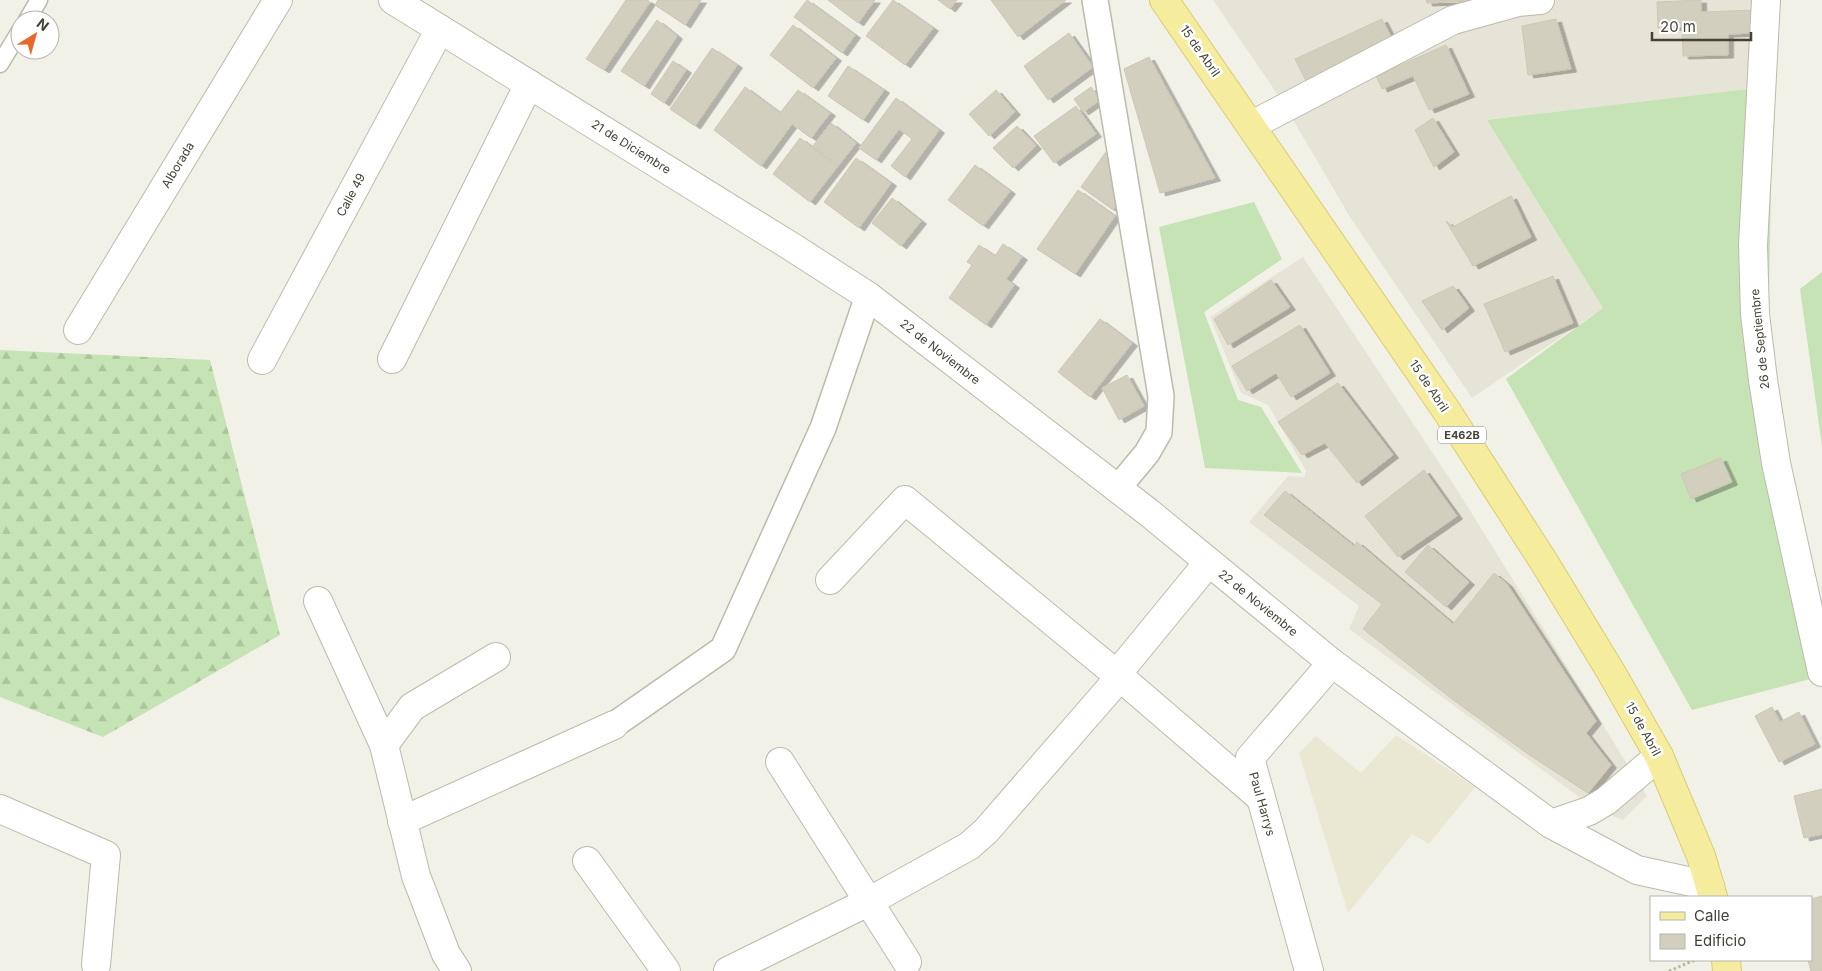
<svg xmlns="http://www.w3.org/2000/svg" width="1822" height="971" font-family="Inter,sans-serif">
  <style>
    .residential { fill: #e6e4d6 }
    .education { fill: #eae8d3 }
    .grass { fill: #c5e3b4 }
    .forest { fill: url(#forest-firs) }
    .building { fill: #d3cfbe; stroke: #cdc8b2; filter: url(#shadow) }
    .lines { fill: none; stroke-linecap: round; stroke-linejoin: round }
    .service-casing { stroke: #bdbaab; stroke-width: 19 }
    .pedestrian-casing { stroke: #bdbaab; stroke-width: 28 }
    .minor-casing { stroke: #bdbaab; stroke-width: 30 }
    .tertiary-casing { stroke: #bdbaab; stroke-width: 30 }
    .primary-casing { stroke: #d9cc70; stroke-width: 30 }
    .path { stroke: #bdb89e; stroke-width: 3; stroke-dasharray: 2.5 2.5; stroke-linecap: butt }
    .service { stroke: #fff; stroke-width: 16 }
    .pedestrian { stroke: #fff; stroke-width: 25 }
    .minor { stroke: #fff; stroke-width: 28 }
    .tertiary { stroke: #fff; stroke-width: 28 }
    .primary { stroke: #f5ec9e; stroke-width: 28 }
    .labels { text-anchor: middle; stroke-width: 5; stroke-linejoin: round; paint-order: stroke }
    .shield { fill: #fff; stroke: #7d7b73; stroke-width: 1 }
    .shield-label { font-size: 11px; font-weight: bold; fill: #454237 }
    .street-label { font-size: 12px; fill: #454237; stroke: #fff }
  </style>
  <defs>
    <pattern id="forest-firs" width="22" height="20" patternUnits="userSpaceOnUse" patternTransform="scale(1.25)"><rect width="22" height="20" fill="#c5e3b4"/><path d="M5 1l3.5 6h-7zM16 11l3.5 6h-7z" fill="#abc49b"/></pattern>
    <filter id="shadow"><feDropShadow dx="5.5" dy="3" stdDeviation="0" flood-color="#0004"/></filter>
  </defs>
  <rect width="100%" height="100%" fill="#f2f1e8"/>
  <g class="residential">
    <polygon points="1213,0 1776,0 1773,86 1487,120 1603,308 1472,398 1350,217 1282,101"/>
    <polygon points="1303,257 1461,496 1647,796 1623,820 1597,810 1349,629 1359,606 1249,522 1288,476 1304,477 1306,471 1268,405 1241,393 1210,317"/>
  </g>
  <polygon class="education" points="1396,735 1475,787 1429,844 1412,834 1348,913 1299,753 1316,736 1361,773"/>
  <g class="grass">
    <polygon points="1773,86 1768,342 1822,676 1692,710 1506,379 1603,308 1487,120"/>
    <polygon points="1254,202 1282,259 1204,312 1238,400 1261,407 1302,473 1205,468 1159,227"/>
    <polygon points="1822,272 1822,446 1800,289"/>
  </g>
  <polygon class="forest" points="0,350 210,360 280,635 103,737 0,697"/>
  <g class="building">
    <polygon points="626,0 647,0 650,2 604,70 586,59"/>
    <polygon points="658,0 701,0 685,25 655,5"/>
    <polygon points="807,0 855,35 842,53 794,17"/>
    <polygon points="828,0 875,0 858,23"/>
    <polygon points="893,0 933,28 905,65 866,36"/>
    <polygon points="938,0 957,0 950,9"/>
    <polygon points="991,0 1066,0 1018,37"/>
    <polygon points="1426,0 1472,0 1472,1 1427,3"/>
    <polygon points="1701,0 1701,12 1756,10 1757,33 1728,34 1728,55 1683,56 1682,27 1658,28 1657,2"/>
    <polygon points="1382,19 1393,41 1306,81 1295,59"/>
    <polygon points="1556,19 1571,69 1528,75 1522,26"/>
    <polygon points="657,20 677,36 644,86 621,71"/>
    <polygon points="793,25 836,58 813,88 770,55"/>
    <polygon points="1069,33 1093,67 1048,100 1024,66"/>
    <polygon points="1446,45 1469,94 1429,110 1413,76 1382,89 1376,76"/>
    <polygon points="712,48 737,65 695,126 670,109"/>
    <polygon points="1149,57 1215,178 1160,193 1124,69"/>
    <polygon points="673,61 686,70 664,103 651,94"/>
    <polygon points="848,66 884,90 863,120 828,96"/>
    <polygon points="745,87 780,113 798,90 830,113 811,138 792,124 761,166 714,130"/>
    <polygon points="1091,87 1100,100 1083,112 1074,99"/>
    <polygon points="996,90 1015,112 989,136 969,114"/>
    <polygon points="896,98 939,130 905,177 891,166 912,139 899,129 876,160 859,148"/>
    <polygon points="1076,106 1096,134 1054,163 1034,136"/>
    <polygon points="1433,118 1454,152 1434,167 1415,130"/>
    <polygon points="831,123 856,143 838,166 812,147"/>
    <polygon points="1017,126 1036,146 1013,168 993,148"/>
    <polygon points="800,138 838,166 810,202 773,174"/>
    <polygon points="1108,149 1119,201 1113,210 1081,187"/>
    <polygon points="856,158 891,183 859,228 824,202"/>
    <polygon points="975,165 1010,191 983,226 948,200"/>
    <polygon points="1078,190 1115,216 1075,274 1037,249"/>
    <polygon points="1511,196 1531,237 1473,266 1453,227"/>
    <polygon points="1511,196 1531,237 1473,266 1446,221 1453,227"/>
    <polygon points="892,198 921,221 901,246 872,223"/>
    <polygon points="1003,244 1022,257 1006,279 1014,285 986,325 949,298 972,265 967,262 979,245 995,256"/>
    <polygon points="1553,276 1573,323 1505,352 1484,304"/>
    <polygon points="1271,280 1290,307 1228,345 1214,319"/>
    <polygon points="1453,286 1469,308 1442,330 1422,301"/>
    <polygon points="1100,319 1132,343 1090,397 1058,372"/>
    <polygon points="1300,325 1330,373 1291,397 1276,373 1247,391 1232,366"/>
    <polygon points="1127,375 1144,406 1119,420 1102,388"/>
    <polygon points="1338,383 1393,455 1357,483 1325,443 1302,455 1278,422"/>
    <polygon points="1721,458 1732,482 1691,499 1681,474"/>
    <polygon points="1424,470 1457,516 1398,557 1365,516"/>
    <polygon points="1285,491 1354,546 1357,542 1453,624 1494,573 1507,584 1596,721 1586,733 1611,765 1588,793 1528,754 1452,699 1363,629 1382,604 1264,515"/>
    <polygon points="1428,545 1469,582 1446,607 1405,572"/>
    <polygon points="1772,707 1780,722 1799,712 1815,744 1779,762 1755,716"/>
    <polygon points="1822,789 1822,834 1804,838 1794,796"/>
    <polygon points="1822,896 1822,971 1811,971 1808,960 1811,960 1811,899"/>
  </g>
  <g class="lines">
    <g class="service-casing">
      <g id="service">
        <polyline points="27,20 39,0"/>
        <polyline points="0,64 20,31"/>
      </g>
    </g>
    <g class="pedestrian-casing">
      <g id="pedestrian">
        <polyline points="1095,0 1161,396 1159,432 1147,453 1117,489"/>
        <polyline points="614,725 723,649 823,428 868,296"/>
      </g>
    </g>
    <g class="minor-casing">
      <g id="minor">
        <polyline points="1252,125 1453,20 1518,2 1540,0"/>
        <polyline points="78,330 278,0"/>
        <polyline points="392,359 529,84"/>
        <polyline points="262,360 440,29"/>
        <polyline points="830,580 905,500 1120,677 1261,798"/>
        <polyline points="318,601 384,745 416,876 446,954 457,971"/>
        <polyline points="384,745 412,707 496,657"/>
        <polyline points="780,762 907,962"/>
        <polyline points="0,809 106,855 96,965"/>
        <polyline points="402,821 614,725"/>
        <polyline points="587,861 666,971"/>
        <polyline points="728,971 868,902 969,846 986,831 1120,677 1117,674 1208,563"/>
        <polyline points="1309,971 1250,758 1332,663"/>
      </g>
    </g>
    <g class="tertiary-casing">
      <g id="tertiary">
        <polyline points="393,0 792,247 868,296 1148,512 1332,663 1551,824 1589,811 1606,801 1659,756"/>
        <polyline points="1766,0 1753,245 1755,314 1763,380 1776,463 1822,672"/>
        <polyline points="1551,824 1637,870 1710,886"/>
      </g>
    </g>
    <g class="primary-casing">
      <g id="primary">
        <polyline points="1164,0 1448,413 1544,562 1611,672 1659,756 1701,856 1713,897"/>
        <polyline points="1726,960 1727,971"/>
      </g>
    </g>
    <polyline class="path" points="1669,971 1695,960"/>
    <use href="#service" class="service"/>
    <use href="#pedestrian" class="pedestrian"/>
    <use href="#minor" class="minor"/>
    <use href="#tertiary" class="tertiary"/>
    <use href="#primary" class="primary"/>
  </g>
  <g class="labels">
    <rect class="shield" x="1438" y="426.5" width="48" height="17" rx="4"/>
    <g class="shield-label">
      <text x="1462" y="439">E462B</text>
    </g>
    <g class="street-label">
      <text transform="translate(1200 51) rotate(55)" y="4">15 de Abril</text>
      <text transform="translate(631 147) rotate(32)" y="4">21 de Diciembre</text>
      <text transform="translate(178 165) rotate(-59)" y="4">Alborada</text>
      <text transform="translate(351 195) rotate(-62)" y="4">Calle 49</text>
      <text transform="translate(1760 339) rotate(-96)" y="4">26 de Septiembre</text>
      <text transform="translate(940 352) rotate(38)" y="4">22 de Noviembre</text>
      <text transform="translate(1429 386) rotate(56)" y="4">15 de Abril</text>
      <text transform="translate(1258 603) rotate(39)" y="4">22 de Noviembre</text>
      <text transform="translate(1643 729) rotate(61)" y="4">15 de Abril</text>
      <text transform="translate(1262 804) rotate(74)" y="4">Paul Harrys</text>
    </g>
  </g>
  <rect x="1650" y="896" width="162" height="65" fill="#ffffff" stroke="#b5b3af"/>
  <rect x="1660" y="912" width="25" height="8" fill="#f5ec9e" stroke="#b5b3af"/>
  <text x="1694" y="921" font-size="15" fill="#454237">Calle</text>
  <rect x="1660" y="934" width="25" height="15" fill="#d3cfbe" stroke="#b5b3af"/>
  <text x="1694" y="946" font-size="15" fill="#454237">Edificio</text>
  <g transform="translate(35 35) rotate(37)"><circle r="24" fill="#ffffff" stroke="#b5b3af"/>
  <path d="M0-4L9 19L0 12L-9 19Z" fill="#e6692b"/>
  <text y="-8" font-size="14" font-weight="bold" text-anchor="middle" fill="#454237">N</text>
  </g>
  <path d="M1652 32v8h99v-8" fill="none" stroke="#454237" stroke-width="2.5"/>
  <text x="1660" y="32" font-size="15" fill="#454237" stroke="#ffffff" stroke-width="4" paint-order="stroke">20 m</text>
</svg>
